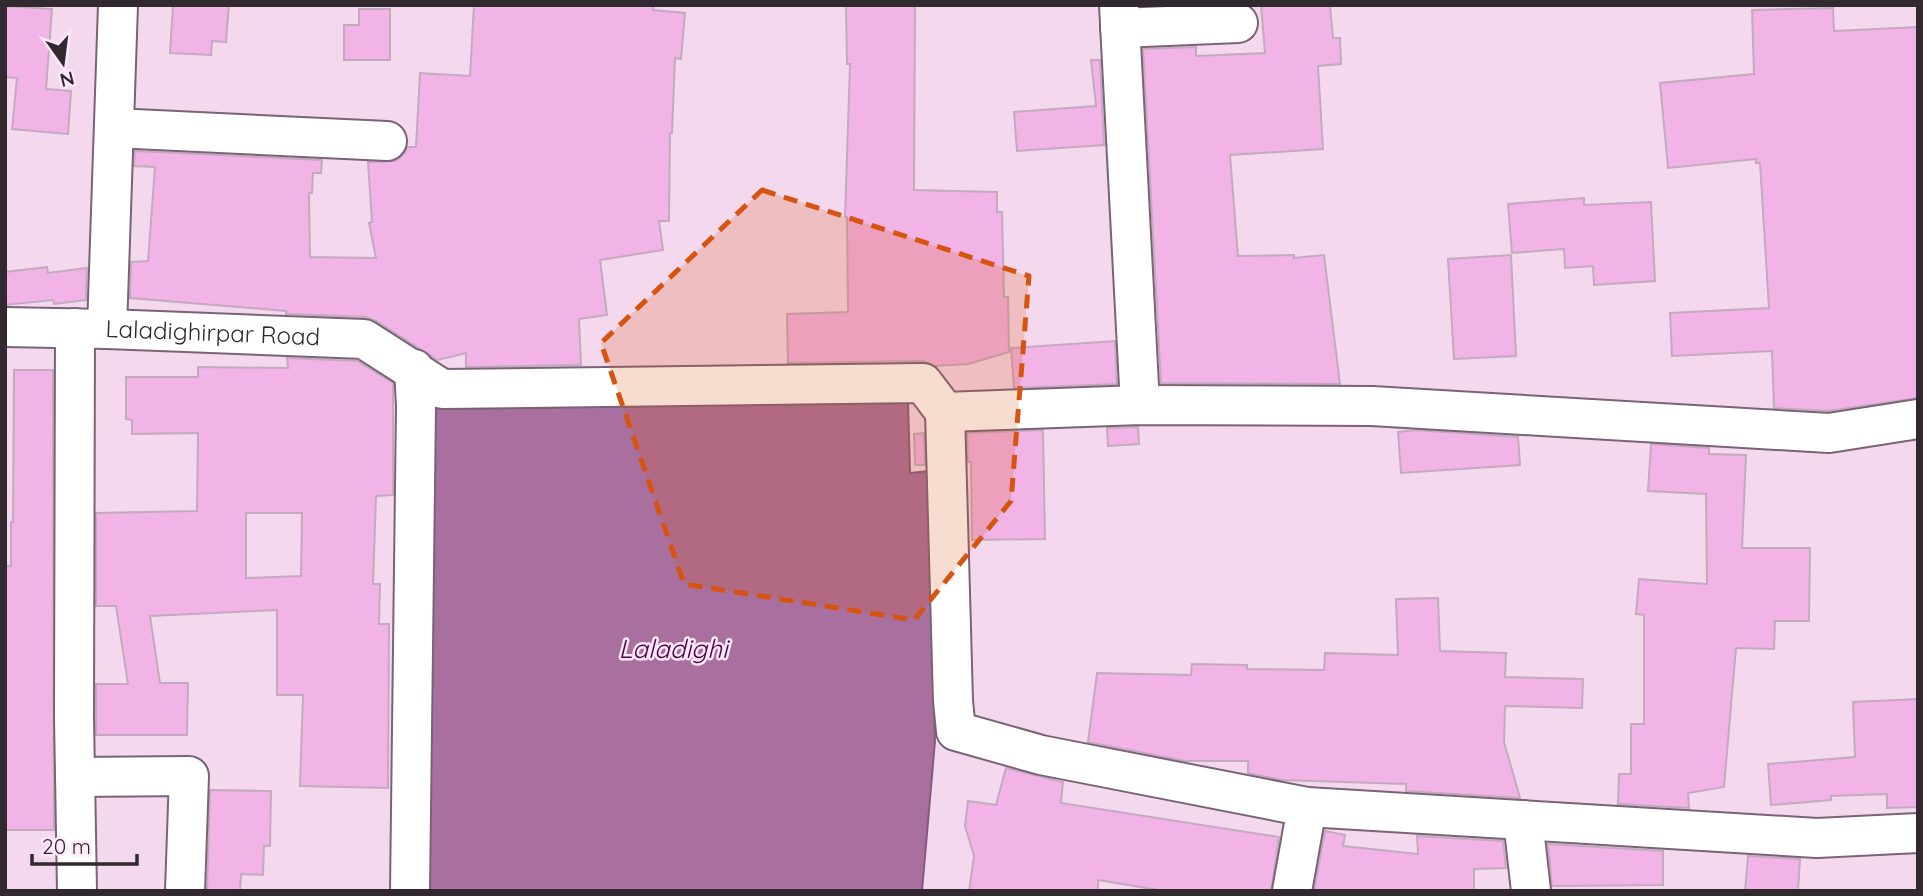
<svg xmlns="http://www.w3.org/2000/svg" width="1923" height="896" font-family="Quicksand,sans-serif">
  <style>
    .water { fill: #a96f9f; stroke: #855a7e; stroke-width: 2 }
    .building { fill: #f2b3e7; stroke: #c4aabf; stroke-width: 2; fill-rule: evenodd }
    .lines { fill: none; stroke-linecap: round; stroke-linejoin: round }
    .minor-casing { stroke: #7a6376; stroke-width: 42 }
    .minor { stroke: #fff; stroke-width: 38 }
    .marked { fill: #d65410; fill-opacity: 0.2; stroke: #d65410; stroke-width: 5; stroke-dasharray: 14 9; stroke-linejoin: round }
    .labels { text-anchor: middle; stroke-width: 5; stroke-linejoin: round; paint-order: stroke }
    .street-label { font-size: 24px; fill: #322830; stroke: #fee8f9 }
    .water-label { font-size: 26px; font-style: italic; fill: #4a0044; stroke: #fee8f9 }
  </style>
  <rect width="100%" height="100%" fill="#f4d9ee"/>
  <polygon class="water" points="908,402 910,473 928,471 935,741 922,891 423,891 436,409"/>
  <g class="building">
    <polygon points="173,5 229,5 226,42 212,41 211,55 170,53"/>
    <polygon points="474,5 654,5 653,10 685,13 681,59 675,58 672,133 670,133 669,221 659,221 663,250 600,260 607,315 579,319 581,365 466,367 466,353 438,360 376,321 366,317 286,314 286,311 130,298 131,262 148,261 155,167 134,166 135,151 322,160 321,173 313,173 312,193 309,193 310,257 376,258 369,223 372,222 368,162 396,161 405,153 407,147 416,147 420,73 470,76"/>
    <polygon points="846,5 915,5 914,190 997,192 997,212 1002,212 1004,297 1008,297 1009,352 968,364 935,366 923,361 788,363 787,314 848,312 847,217 845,217 850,64 847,64"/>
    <polygon points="1261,5 1330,5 1333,38 1340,38 1341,64 1318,66 1323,149 1230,155 1238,256 1294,255 1294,258 1324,255 1340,384 1161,383 1143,49 1196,47 1196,56 1265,53"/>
    <polygon points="5,6 52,9 46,89 71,91 68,134 12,129 17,78 5,77"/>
    <polygon points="1833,8 1834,31 1918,27 1918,398 1828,411 1774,408 1772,351 1672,356 1670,313 1769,308 1760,163 1756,163 1756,159 1668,168 1660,83 1754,74 1752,10"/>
    <polygon points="359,9 390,9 390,60 344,60 344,25 359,25"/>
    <polygon points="1091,60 1100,60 1104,145 1017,151 1014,112 1096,106"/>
    <polygon points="1584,198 1584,205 1651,202 1655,281 1594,285 1593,266 1565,268 1564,249 1512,253 1508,204"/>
    <polygon points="1511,255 1516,356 1454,359 1448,259"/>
    <polygon points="47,267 48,273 87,268 86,300 54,304 53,300 5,305 5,272"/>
    <polygon points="1115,341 1117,384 1014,388 1011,348"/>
    <path d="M 287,358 L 357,361 L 393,383 L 393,495 L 376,496 L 373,584 L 380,584 L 379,624 L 389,624 L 388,788 L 300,786 L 303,695 L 277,695 L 277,610 L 150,616 L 160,683 L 188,683 L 187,735 L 96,735 L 96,684 L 128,684 L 116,606 L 96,606 L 96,513 L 197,511 L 198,433 L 132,434 L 132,420 L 126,419 L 126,377 L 198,377 L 198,367 L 288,368 ZM 246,513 L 302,513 L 301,576 L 246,578 Z"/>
    <polygon points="14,370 53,370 54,830 5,830 5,566 11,566 11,522 13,522"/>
    <polygon points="1138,427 1139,444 1108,446 1107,428"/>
    <polygon points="1043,430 1045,539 972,540 971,462 968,462 967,433"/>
    <polygon points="1415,430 1518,437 1520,465 1401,473 1398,432"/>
    <polygon points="924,433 925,465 915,465 914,434"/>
    <polygon points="1651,444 1709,448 1709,454 1746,455 1742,548 1810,548 1809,621 1775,621 1774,649 1736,648 1724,787 1688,793 1689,808 1618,804 1619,774 1631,774 1631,724 1644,724 1644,615 1636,614 1639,579 1707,584 1706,494 1648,491"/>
    <polygon points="1438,598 1440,651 1506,653 1505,677 1583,679 1582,708 1505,706 1504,742 1520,798 1406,791 1406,784 1282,780 1248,773 1248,761 1185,761 1088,742 1097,673 1191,675 1192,664 1247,665 1247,669 1324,670 1325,653 1398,655 1396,599"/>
    <polygon points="1918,699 1918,807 1887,808 1887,794 1831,796 1831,800 1771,805 1768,764 1855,757 1853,702"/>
    <polygon points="1006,768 1063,782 1061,803 1279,837 1271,891 1164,891 1098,880 1098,891 969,891 974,856 965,826 968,801 996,805"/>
    <polygon points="210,790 271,791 270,846 264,846 263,875 241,874 240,891 207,891"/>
    <polygon points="1325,831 1345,835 1343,846 1418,854 1417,836 1503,841 1506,868 1474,869 1474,891 1314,891"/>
    <polygon points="1548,844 1663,851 1663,885 1552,886"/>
    <polygon points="1748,856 1800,859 1798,891 1745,891"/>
  </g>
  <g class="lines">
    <g class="minor-casing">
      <g id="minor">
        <polyline points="1119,5 1140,405"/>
        <polyline points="1120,28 1238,23"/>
        <polyline points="114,128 387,141"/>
        <path id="s1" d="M 5,327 L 107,329 L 364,339 L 442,389 L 923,383 L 945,412 L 1140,405 L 1372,406 L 1829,433 L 1918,419"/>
        <polyline points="75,328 74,717 77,891"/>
        <polyline points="107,329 118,5"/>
        <polyline points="945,412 953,701 956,731 1041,755 1307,807 1817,838 1918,833"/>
        <polyline points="75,777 189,776 185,891"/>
        <polyline points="1523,820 1531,891"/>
        <polyline points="410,891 416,406 414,369"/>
        <polyline points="1292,891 1307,807"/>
      </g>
    </g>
    <use href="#minor" class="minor"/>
  </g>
  <path class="marked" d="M 762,190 L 1029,276 L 1011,501 L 914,620 L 684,584 L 601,343 Z"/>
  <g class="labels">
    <g class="street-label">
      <text dy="8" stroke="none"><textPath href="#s1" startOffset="208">Laladighirpar Road</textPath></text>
    </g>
    <g class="water-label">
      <text x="673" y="658">Laladighi</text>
    </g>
  </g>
  <rect width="1923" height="896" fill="none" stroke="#322830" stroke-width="14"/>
  <g transform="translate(63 63) rotate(166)" stroke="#fee8f9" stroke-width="5" paint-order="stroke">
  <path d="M0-5L12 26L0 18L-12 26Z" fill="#322830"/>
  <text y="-10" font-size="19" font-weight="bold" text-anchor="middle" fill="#322830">N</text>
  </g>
  <path d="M32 854v10h105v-10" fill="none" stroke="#322830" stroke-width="3.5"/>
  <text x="42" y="854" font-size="21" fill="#322830" stroke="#fee8f9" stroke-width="5" paint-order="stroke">20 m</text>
</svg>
